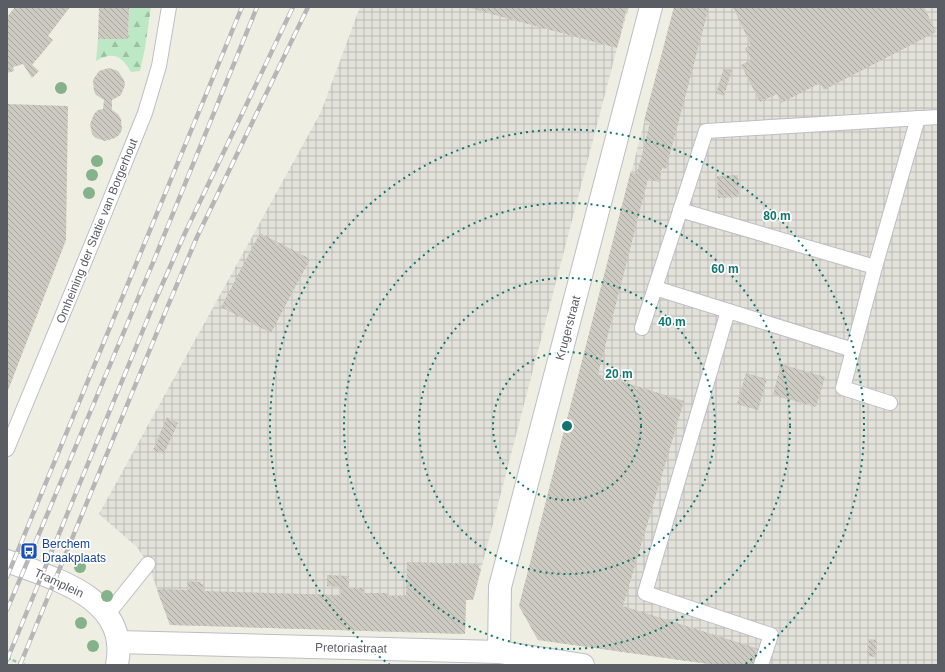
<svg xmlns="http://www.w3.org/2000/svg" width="945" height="672" font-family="Arial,sans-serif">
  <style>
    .industrial { fill: url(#industrial-grid) }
    .forest { fill: url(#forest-firs) }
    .building { fill: url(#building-back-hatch) }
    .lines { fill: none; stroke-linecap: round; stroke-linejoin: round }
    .lane-casing { stroke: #bdbec5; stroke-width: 16 }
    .street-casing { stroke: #bdbec5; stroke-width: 24 }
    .path { stroke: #95c9ae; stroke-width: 2.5; stroke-dasharray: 4 2; stroke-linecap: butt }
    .lane { stroke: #fff; stroke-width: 14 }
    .street { stroke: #fff; stroke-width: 22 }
    .rail-casing { stroke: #b6b6b7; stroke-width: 4.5 }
    .rail { stroke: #fff; stroke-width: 3; stroke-dasharray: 9; stroke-linecap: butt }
    .tree { fill: #85b28a }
    .ring { fill: none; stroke: #0f766e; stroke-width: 2; stroke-dasharray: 2 4 }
    .labels { text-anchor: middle; stroke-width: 3.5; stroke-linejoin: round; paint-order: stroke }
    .street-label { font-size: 12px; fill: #5b5d64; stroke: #fff }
    .transit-label { font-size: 12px; fill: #164399; stroke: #fff; text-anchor: start }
    .centre { fill: #0f766e; stroke: #fff; stroke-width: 2 }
    .ring-label { font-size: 12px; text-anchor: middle; font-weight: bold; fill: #0f766e; stroke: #fff; stroke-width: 3.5; stroke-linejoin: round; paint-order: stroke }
  </style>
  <defs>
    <pattern id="industrial-grid" width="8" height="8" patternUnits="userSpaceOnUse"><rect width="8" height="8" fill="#e2e1da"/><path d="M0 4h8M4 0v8" fill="none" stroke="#babab4"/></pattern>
    <pattern id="forest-firs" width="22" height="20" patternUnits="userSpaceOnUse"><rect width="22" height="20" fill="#bde8c5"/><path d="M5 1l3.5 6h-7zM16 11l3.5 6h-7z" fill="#9dbfa4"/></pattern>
    <pattern id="building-back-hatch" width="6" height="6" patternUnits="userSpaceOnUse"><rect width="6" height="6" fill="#cccac1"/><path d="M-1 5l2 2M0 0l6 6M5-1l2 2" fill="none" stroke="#a9a7a0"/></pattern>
  </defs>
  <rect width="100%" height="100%" fill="#efeee2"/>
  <g class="industrial">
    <polygon points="360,7 629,7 617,48 473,600 466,600 465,634 170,625 148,564 137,547 99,514 321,112"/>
    <polygon points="674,7 938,7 938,665 715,665 538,640 519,606"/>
  </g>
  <path class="forest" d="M 129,7 L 151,7 L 145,48 L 140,71 L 131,72 C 122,56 113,51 96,61 L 98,39 L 128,39 Z"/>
  <g class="building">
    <polygon points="15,7 70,7 48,36 53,40 32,65 39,71 32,78 23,64 13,67 14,71 7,73 7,17"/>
    <polygon points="99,7 129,7 128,39 98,39"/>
    <polygon points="466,7 627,7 617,48"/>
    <polygon points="674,7 709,7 666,169 662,168 659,182 648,179 598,374 684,401 623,606 759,649 755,665 716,665 538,640 519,606 630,174 630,172 636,174 641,159 650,122 644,121"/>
    <polygon points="733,7 924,7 936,32 824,90 820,83 781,103 777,94 760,102 741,65 751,60 745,48 751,45"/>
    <polygon points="109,68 118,71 124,80 125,85 121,95 112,100 112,110 118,114 121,119 122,130 119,135 115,138 105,141 96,138 92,134 90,124 94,114 98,110 103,109 104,100 96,95 94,91 93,80 99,71"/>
    <polygon points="724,68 732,70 724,96 716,93"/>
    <polygon points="7,104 68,106 66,240 7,393"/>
    <polygon points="738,175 739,197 718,198 717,176"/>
    <polygon points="260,233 310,259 271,333 221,307"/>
    <polygon points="781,364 825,377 816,407 773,395"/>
    <polygon points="746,373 767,379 758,410 737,404"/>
    <polygon points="167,417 178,423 164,454 153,450"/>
    <polygon points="407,562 479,564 479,568 481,569 473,600 466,600 465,634 170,625 157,590 160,589 188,590 187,581 201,582 201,584 203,584 203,591 341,595 341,587 327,586 327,575 349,576 349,588 364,588 363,593 389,593 389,596 406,596"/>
    <polygon points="869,639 877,640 876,657 867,656"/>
  </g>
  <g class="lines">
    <g class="lane-casing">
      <g id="lane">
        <polyline points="680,210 875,267"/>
        <polyline points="655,288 853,350"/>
        <polyline points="728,311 645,593 771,635 761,665"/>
        <polyline points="642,328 706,131 938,117"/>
        <polyline points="890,403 843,388 875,267 918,118"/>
        <polyline points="7,449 103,217 145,113 159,66 169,7"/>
        <polyline points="107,615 148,564"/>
      </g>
    </g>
    <g class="street-casing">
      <g id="street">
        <path d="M 7,561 C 55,579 130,598 117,665"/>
        <polyline points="118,642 499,652 583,665"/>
        <polyline points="499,652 500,587 651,7"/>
      </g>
    </g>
    <polyline class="path" points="7,658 25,665"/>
    <use href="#lane" class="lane"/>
    <use href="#street" class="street"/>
    <g class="rail-casing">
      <g id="rail">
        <polyline points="7,577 242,7"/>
        <polyline points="7,610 152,265 257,7"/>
        <polyline points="7,660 155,301 185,233 293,7"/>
        <polyline points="20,665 167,308 197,237 308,7"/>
      </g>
    </g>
    <use href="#rail" class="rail"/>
  </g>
  <g class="tree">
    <circle cx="61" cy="88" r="6"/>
    <circle cx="97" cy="161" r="6"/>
    <circle cx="92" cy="175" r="6"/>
    <circle cx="89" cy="193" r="6"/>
    <circle cx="80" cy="567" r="6"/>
    <circle cx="107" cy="596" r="6"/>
    <circle cx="81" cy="623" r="6"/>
    <circle cx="93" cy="646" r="6"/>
  </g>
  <g class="ring">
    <circle cx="567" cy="426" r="74"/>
    <circle cx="567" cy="426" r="148"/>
    <circle cx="567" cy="426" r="223"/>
    <path d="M390 665A297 297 0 1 1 744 665"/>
  </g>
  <defs>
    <g id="bus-square" transform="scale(0.9)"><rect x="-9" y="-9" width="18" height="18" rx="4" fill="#1a4fb4" stroke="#fff"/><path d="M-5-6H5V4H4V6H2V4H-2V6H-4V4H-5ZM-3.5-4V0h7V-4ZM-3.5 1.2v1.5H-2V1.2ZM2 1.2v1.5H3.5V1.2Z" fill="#fff"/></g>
  </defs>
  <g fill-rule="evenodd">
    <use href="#bus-square" x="29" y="551"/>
  </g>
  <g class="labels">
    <g class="street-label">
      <text transform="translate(97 231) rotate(-68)" y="4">Omheining der Statie van Borgerhout</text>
      <text transform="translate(568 328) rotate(-75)" y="4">Krugerstraat</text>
      <text transform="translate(59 583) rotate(25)" y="4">Tramplein</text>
      <text transform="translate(351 648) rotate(1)" y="4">Pretoriastraat</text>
    </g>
    <g class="transit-label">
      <text x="42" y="548">Berchem<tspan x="42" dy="14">Draakplaats</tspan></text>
    </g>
  </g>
  <circle cx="567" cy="426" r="6" class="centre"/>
  <g class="ring-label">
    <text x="777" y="220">80 m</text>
    <text x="725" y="273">60 m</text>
    <text x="672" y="326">40 m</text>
    <text x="619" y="378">20 m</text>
  </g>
  <rect width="945" height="672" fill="none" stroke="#5b5d64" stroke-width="16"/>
</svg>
